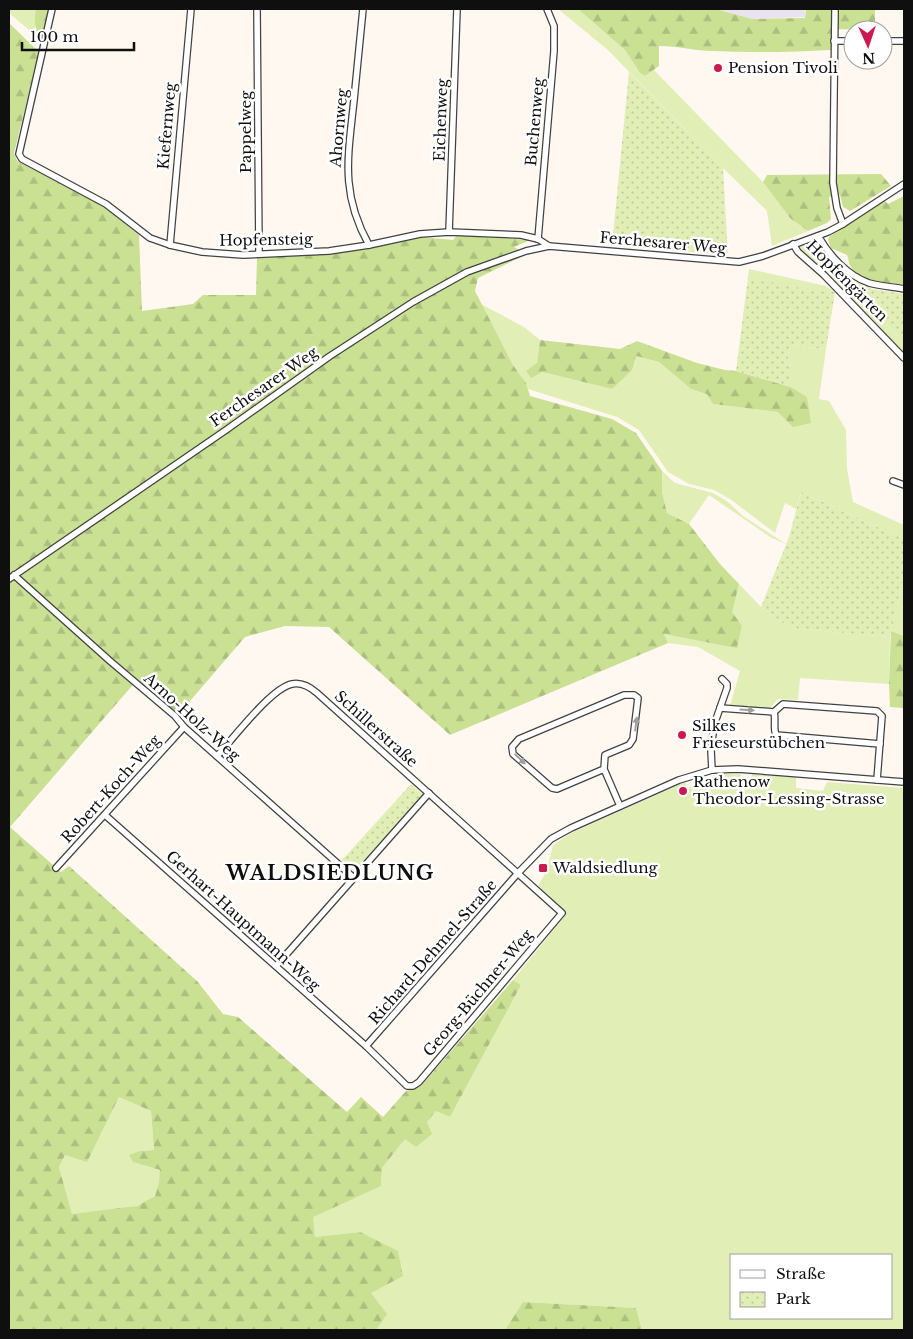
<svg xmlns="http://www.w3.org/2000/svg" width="913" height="1339" font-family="'Libre Baskerville',serif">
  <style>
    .industrial { fill: #eae2ee }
    .grass { fill: #e1eeb6; fill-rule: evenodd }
    .forest { fill: url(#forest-firs); fill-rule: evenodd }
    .park { fill: url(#park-dots) }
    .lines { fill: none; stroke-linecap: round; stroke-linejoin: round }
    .minor-casing { stroke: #424242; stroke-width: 8 }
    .minor { stroke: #fff; stroke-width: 5.5 }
    .oneway { fill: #9f9f9f }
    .poi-dot { fill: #cc1a51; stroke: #fff; stroke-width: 2 }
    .labels { text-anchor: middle; stroke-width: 5; stroke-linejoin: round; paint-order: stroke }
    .poi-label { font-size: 15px; fill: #0f0f0f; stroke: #fff; text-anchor: start }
    .street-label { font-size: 15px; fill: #0f0f0f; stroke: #fff }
    .district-label { font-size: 20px; font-weight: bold; letter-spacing: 1px; fill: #0f0f0f; stroke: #fff }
  </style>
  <defs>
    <pattern id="forest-firs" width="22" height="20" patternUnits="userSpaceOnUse" patternTransform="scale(1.25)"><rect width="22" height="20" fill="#cae093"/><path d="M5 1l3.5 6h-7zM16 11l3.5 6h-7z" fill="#acbf7e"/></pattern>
    <pattern id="park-dots" width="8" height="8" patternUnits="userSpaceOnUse" patternTransform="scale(1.25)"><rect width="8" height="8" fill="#e1eeb6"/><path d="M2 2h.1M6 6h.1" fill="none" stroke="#c0cb9b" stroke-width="1.8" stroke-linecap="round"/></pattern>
  </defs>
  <rect width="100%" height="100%" fill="#fff8f0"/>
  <polygon class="industrial" points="717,9 805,9 805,17 752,19"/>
  <g class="grass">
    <polygon points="9,9 37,9 40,36 42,37 36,36 9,13"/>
    <polygon points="558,9 578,9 625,50 640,73 645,76 654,70 763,182 790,218 808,231 772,246 767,211 723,168 608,50"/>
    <polygon points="809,242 819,245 849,279 872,289 864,302 904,342 904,354 815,261 799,249 798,246"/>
    <polygon points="749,269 826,286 835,292 793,288 748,277"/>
    <polygon points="481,304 524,327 540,340 537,363 541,372 612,389 636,356 659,362 691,389 707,393 713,404 778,412 807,397 791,387 791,365 788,358 791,345 826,349 819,399 829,401 846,430 847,469 853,502 904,525 904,539 801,492 796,509 785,503 775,533 730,499 714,490 689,484 668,472 639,430 617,417 528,389 526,383 513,365"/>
    <polygon points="662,471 675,483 713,493 728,502 743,516 786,544 770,537 709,495 689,524 667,513 662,492"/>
    <polygon points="904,575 904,636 891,631"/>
    <polygon points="739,584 761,607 790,628 890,637 889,684 800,678 798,700 778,699 770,708 730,706 740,671 698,647 668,643 664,634 737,647 742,626 731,612"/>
    <path d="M 723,774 L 741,774 L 741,779 L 751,780 L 752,774 L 796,777 L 796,788 L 823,791 L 827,782 L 904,788 L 904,1330 L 642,1330 L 636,1308 L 523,1302 L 505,1330 L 376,1330 L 386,1314 L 371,1293 L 360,1232 L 315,1237 L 312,1216 L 381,1186 L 382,1168 L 405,1139 L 427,1122 L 436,1111 L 450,1117 L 521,985 L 513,980 L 564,917 L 559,906 L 538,886 L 547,870 L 553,845 L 571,833 L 685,782 L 687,788 L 708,782 L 723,780 ZM 732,1255 L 892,1255 L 892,1318 L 732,1318 Z"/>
    <path d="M 119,1097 L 151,1111 L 154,1150 L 140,1151 L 134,1162 L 160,1170 C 160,1178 160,1190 154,1196 C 139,1212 94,1211 72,1214 L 59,1167 L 65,1155 L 87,1161 Z"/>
  </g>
  <g class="forest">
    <path d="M 36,9 L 50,9 L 43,36 L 42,37 C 34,30 34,19 36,9 Z"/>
    <path d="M 578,9 L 716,9 L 752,19 L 805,18 L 806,9 L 875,9 L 875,30 L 831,29 L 831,50 C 792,52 752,53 713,51 C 695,51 678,46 659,46 L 659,66 L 645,76 L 640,73 L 625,50 Z"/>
    <path d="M 9,23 L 39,52 L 14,153 L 17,161 L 102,206 L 139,235 L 142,311 L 193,304 L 203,295 L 256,295 L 257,258 L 334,254 L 422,237 L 453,240 L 457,235 L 530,240 L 514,247 L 527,254 L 478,278 L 475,291 L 513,365 L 526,383 L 530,396 L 612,419 L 636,433 L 662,471 L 662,492 L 667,513 L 689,524 L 720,564 L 739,584 L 732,612 L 742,626 L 737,648 L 664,634 L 668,643 L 450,735 L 329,627 L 285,626 L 245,637 L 178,715 L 137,680 L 10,827 L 61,872 L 69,866 L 197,981 L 223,1014 L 238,1017 L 347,1112 L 361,1097 L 383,1117 L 406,1091 L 421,1086 L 513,980 L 521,985 L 450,1117 L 436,1111 L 427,1122 L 432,1134 L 416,1147 L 405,1139 L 382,1168 L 381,1186 L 313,1217 L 315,1237 L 360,1232 L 398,1251 L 403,1276 L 371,1293 L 387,1314 L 376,1330 L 9,1330 ZM 119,1097 L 151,1111 L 154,1150 L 140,1151 L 129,1155 L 133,1162 L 160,1170 L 159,1183 L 155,1196 L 137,1206 L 72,1214 L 59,1167 L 65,1155 L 87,1162 Z"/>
    <polygon points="881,174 891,186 850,211 843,207 840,195 829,197 831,219 827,223 808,231 790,218 763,182 767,175"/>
    <path d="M 904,196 L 904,285 C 887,282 861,283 851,267 C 848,263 849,259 847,255 L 831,248 L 828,240 L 829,237 L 885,201 L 888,204 Z"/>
    <polygon points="540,340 620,349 637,341 697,363 725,370 736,371 791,387 807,397 811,423 793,427 778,412 713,404 707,394 691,389 659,362 636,356 632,370 612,389 542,372 531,378 526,371 537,363"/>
    <polygon points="891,631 904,636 904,708 890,707 889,684"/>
    <polygon points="523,1302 636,1308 642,1330 505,1330"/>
  </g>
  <g class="park">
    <polygon points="629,72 723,168 728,255 612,245"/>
    <polygon points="748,277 793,287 835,292 826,349 791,345 788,358 791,365 791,387 736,371"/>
    <polygon points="872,289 904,294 904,342 864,302"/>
    <polygon points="801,492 904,539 904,575 890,637 790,628 761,607 789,537"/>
    <polygon points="411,784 423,795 354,871 342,860"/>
  </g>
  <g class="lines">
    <g class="minor-casing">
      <g id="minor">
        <polyline points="52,9 19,154 22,159 106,204 150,238 170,245 202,252 243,255 329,251 369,245 420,234 449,232 521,235 538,239 549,246"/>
        <polyline points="257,9 259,254"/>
        <path d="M 363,9 C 360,39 357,70 354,100 C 348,157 340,193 369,245"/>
        <polyline points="835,9 833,183 837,208 843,224"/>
        <polyline points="834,41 853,41"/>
        <polyline points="883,41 904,41"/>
        <polyline points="449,232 457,9"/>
        <path d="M 818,236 C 829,255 848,276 869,283 C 880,286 893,287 904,289"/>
        <polyline points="538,239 554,51 554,26 547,9"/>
        <polyline points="793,244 798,252 824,275 904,358"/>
        <polyline points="170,245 191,9"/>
        <polyline points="893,481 904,485"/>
        <polyline points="14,575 110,661 175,716 184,727 354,878"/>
        <polyline points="9,579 226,430 330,356 413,302 467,272 526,251 549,246 739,262 763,256 828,232 843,224 904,184"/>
        <polyline points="720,708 774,712 783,704 877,711 882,716 877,780"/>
        <path d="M 774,712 C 776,720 773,728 776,735 L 880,744"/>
        <polyline points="604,769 557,789 552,788 513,754 512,747 519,739 624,695 634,695 638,698 633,739 629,745 605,755 604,769 620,806"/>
        <polyline points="712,770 711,750 714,725 727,688 727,684 722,679"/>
        <path d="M 105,815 L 366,1046 L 407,1086 L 413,1086 L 419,1082 L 562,913 L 317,693 C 310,687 302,682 292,684 C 271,688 233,739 217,756"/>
        <polyline points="56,868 184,727"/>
        <polyline points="276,966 429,793"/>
        <polyline points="366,1046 518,873 551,839 571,828 679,780 712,770 738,769 904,782"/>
      </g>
    </g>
    <use href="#minor" class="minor"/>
  </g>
  <defs><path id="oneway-solid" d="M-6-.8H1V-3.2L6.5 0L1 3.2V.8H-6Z" transform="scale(1.25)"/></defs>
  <g class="oneway">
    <use href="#oneway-solid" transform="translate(747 710) rotate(4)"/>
    <use href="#oneway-solid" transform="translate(636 724) rotate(-83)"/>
    <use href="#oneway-solid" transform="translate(520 759) rotate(43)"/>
  </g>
  <g class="poi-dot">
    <circle cx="718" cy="68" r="5"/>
    <circle cx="682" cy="735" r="5"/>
    <circle cx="683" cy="791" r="5"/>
    <rect x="538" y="863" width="10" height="10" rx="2.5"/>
  </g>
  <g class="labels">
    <g class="poi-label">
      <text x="728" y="73">Pension Tivoli</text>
      <text x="692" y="731">Silkes<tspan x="692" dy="17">Frieseurstübchen</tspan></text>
      <text x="693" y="787">Rathenow<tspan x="693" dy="17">Theodor-Lessing-Strasse</tspan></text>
      <text x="553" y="873">Waldsiedlung</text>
    </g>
    <g class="street-label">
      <text transform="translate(441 120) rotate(-88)" y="5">Eichenweg</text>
      <text transform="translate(535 122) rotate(-85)" y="5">Buchenweg</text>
      <text transform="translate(167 126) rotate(-85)" y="5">Kiefernweg</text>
      <text transform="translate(339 128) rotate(-85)" y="5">Ahornweg</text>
      <text transform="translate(246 132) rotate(-90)" y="5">Pappelweg</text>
      <text transform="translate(266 240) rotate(-1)" y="5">Hopfensteig</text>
      <text transform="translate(663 243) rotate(5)" y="5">Ferchesarer Weg</text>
      <text transform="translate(847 281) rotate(45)" y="5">Hopfengärten</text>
      <text transform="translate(264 387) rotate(-35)" y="5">Ferchesarer Weg</text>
      <text transform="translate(192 717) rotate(42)" y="5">Arno-Holz-Weg</text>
      <text transform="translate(376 729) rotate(42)" y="5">Schillerstraße</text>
      <text transform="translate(111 789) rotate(-48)" y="5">Robert-Koch-Weg</text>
      <text transform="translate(243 921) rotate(42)" y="5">Gerhart-Hauptmann-Weg</text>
      <text transform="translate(433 952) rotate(-49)" y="5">Richard-Dehmel-Straße</text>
      <text transform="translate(478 993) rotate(-50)" y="5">Georg-Büchner-Weg</text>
    </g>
    <g class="district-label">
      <text x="330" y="880">WALDSIEDLUNG</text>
    </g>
  </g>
  <rect width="913" height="1339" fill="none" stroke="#0f0f0f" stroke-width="20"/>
  <rect x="730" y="1254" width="162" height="65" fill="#ffffff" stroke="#9f9f9f"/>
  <rect x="740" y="1270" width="25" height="8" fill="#ffffff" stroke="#9f9f9f"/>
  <text x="776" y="1279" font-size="15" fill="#0f0f0f">Straße</text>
  <rect x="740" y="1292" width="25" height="15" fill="url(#park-dots)" stroke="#9f9f9f"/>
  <text x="776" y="1304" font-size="15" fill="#0f0f0f">Park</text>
  <g transform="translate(868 45) rotate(177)"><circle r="24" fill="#ffffff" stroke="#9f9f9f"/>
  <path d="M0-4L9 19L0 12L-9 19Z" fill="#cc1a51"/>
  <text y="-8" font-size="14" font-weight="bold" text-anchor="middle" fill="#0f0f0f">N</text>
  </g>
  <path d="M22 42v8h112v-8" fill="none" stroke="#0f0f0f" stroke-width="2.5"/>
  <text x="30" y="42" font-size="15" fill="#0f0f0f" stroke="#ffffff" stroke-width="4" paint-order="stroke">100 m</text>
</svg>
